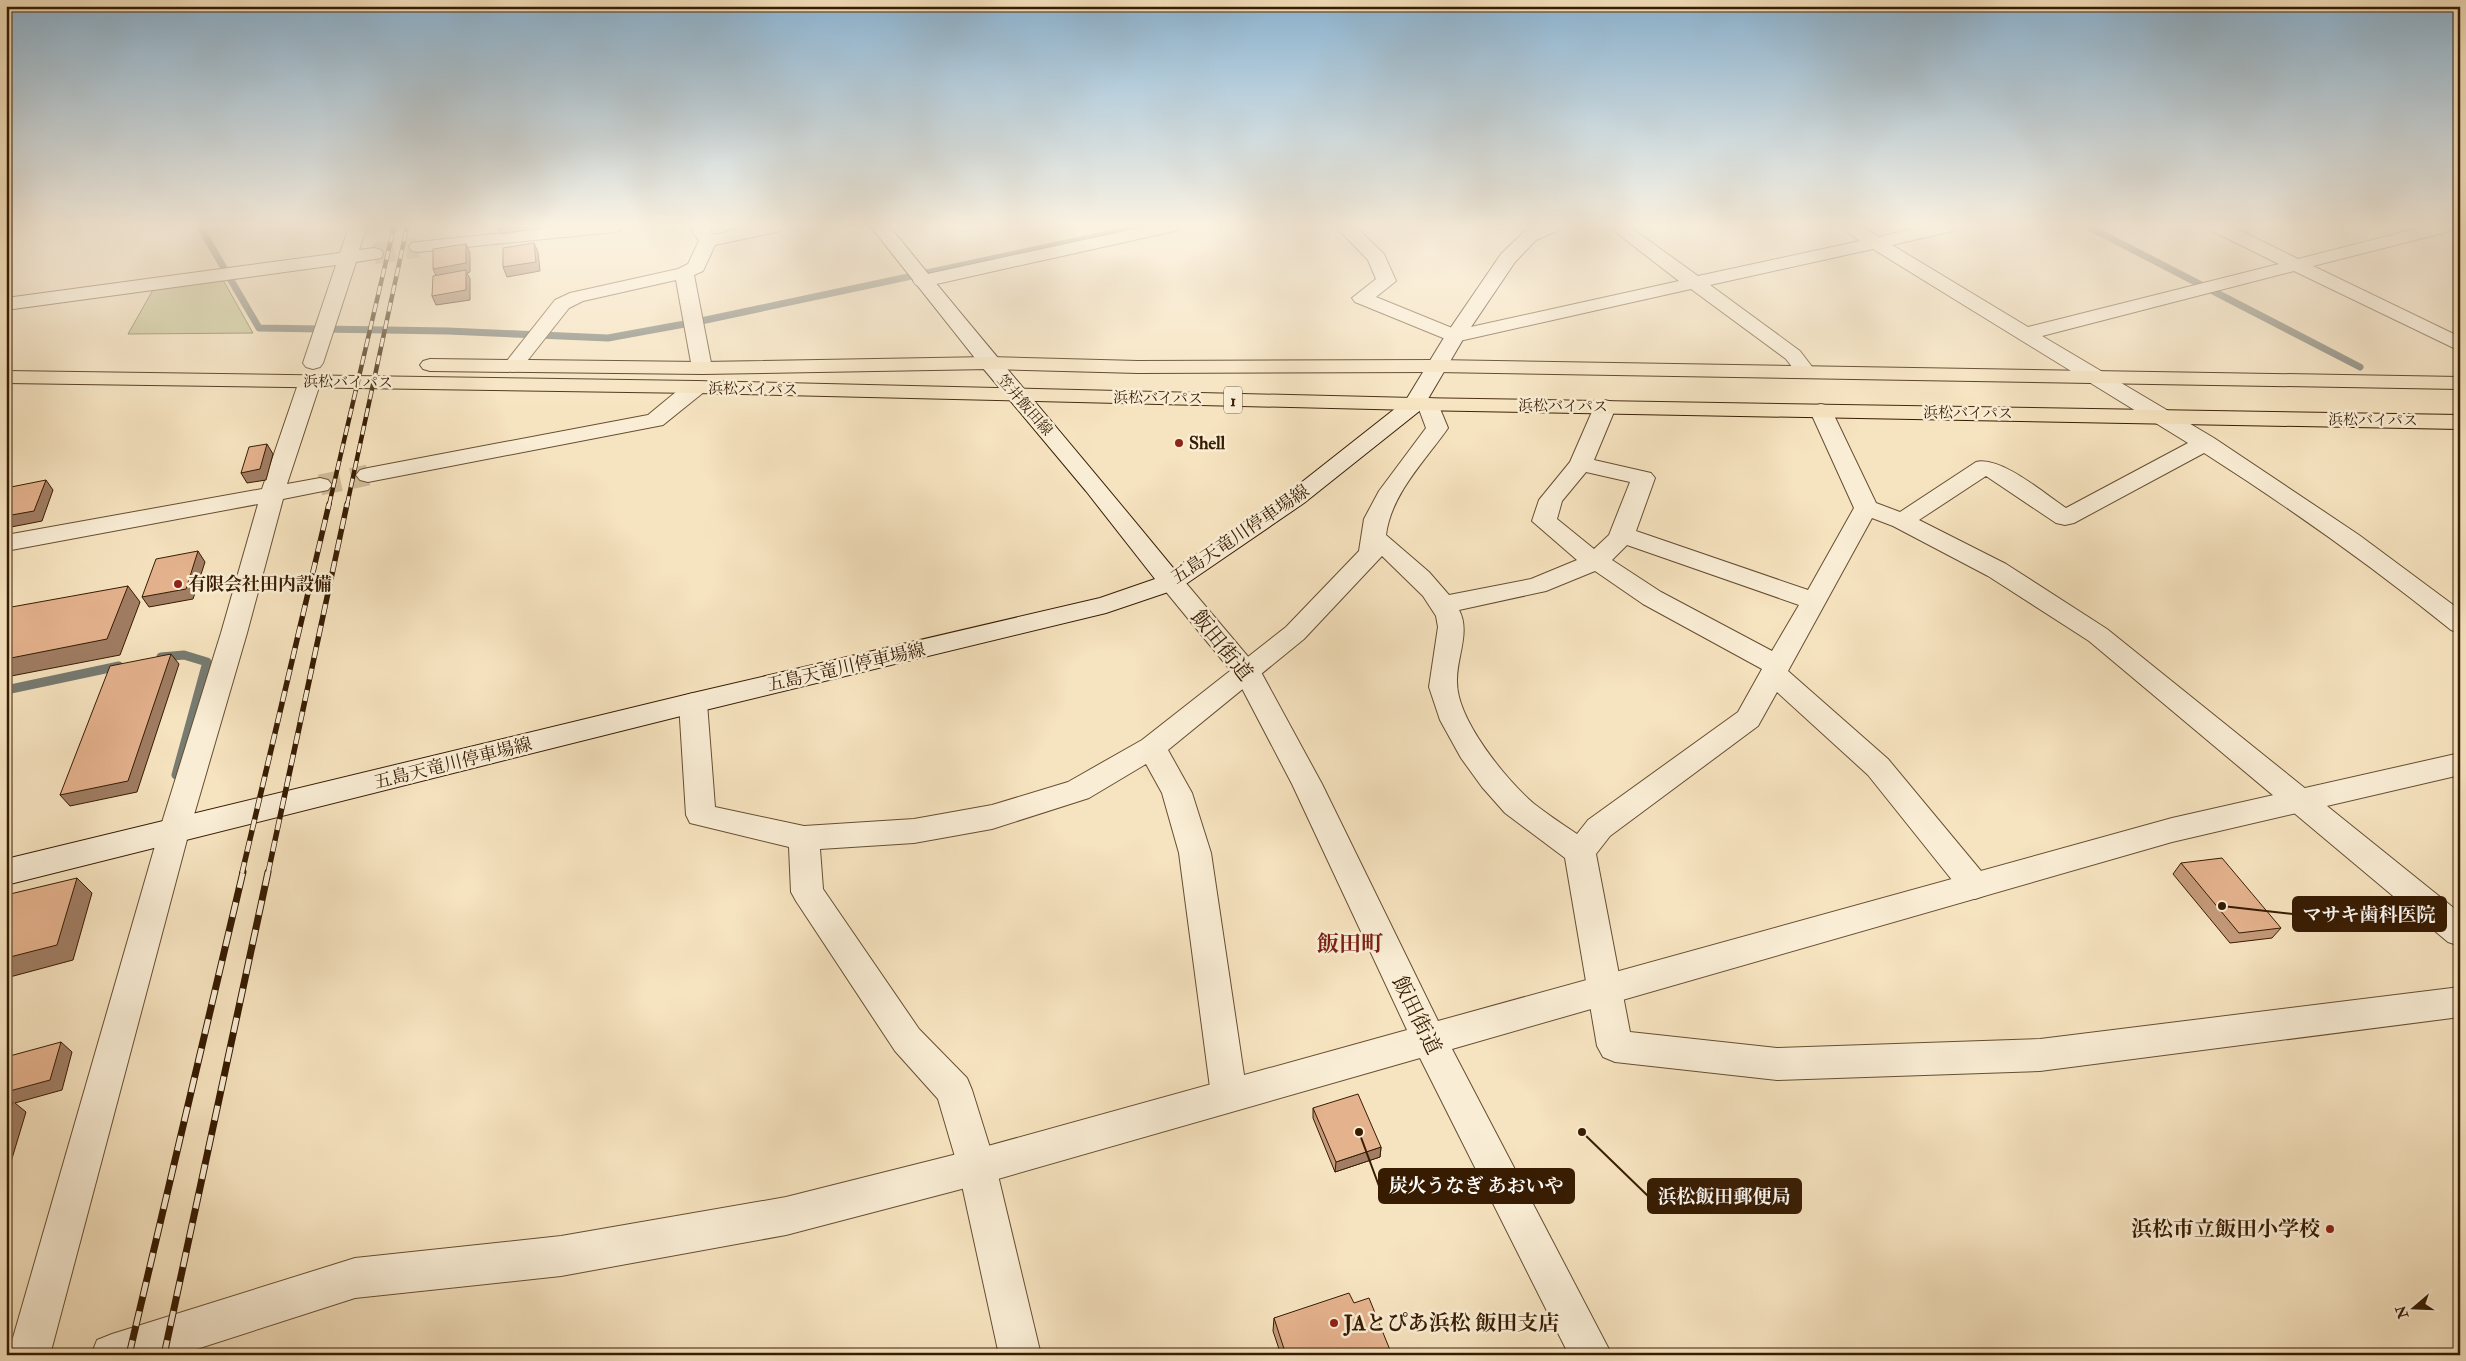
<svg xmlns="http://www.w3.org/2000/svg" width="2466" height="1361" font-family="'IM FELL Double Pica','Noto Serif JP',serif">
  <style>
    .green { fill: #c2c28e; stroke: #7c6f48 }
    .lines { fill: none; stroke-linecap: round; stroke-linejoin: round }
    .stream-far1 { stroke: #777b72; stroke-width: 7 }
    .stream { stroke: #777b72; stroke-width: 9 }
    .minor-tunnel { stroke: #d0bb99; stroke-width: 21; stroke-dasharray: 21 11; stroke-linecap: butt }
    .minor-casing { stroke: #674e31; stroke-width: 2 }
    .tertiary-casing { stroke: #674e31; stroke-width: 2 }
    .secondary-casing { stroke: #371c02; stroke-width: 2 }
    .trunk-casing { stroke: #371c02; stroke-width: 2 }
    .minor { fill: #f9edd5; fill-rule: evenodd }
    .tertiary { fill: #f9edd5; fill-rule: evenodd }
    .secondary { fill: #f9edd5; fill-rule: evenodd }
    .trunk { fill: #f6e3bf; fill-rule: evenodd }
    .rail-far2-casing { stroke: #371c02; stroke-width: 4.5 }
    .rail-far1-casing { stroke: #371c02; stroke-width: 5.5 }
    .rail-casing { stroke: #371c02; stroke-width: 7 }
    .rail-far2 { stroke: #f9edd5; stroke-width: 3; stroke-dasharray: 9; stroke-linecap: butt }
    .rail-far1 { stroke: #f9edd5; stroke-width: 4; stroke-dasharray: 11; stroke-linecap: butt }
    .rail { stroke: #f9edd5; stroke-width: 5; stroke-dasharray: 15; stroke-linecap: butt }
    .wall { fill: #c49979; stroke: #371c02 }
    .shaded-wall { fill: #a07d63; stroke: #371c02 }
    .building { fill: #e4b28d; stroke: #371c02 }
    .poi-dot { fill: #8f2418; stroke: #f9edd5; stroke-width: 2 }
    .labels { text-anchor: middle; stroke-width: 5; stroke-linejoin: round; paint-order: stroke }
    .far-street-label { font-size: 15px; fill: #371c02; stroke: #f9edd5 }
    .shield { fill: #f9edd5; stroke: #715b41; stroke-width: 1 }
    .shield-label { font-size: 16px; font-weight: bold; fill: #371c02 }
    .poi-label { font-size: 18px; font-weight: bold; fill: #371c02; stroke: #f9edd5; text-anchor: start }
    .street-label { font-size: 18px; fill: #371c02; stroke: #f9edd5 }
    .near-street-label { font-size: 21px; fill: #371c02; stroke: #f9edd5 }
    .near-poi-label { font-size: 21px; font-weight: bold; fill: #371c02; stroke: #f9edd5; text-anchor: end }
    .near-neighbourhood-label { font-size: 22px; font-weight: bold; fill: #7a1f14; stroke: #f9edd5 }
    .leader { fill: none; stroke: #371c02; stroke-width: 2 }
    .callout-dot { fill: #371c02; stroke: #f9edd5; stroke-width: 2 }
    .callout { fill: #371c02; stroke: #371c02; stroke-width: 2 }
    .callout-label { font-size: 19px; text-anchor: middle; font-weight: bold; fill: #fff }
  </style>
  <rect width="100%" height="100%" fill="#f6e3bf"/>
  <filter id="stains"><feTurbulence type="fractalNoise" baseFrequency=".004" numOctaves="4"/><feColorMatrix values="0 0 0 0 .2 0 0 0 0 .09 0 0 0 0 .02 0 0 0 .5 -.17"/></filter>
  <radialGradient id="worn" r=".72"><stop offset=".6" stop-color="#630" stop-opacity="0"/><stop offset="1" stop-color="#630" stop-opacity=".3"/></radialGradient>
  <polygon class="green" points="223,280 253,333 128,334 154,288"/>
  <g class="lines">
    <g class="stream-far1">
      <polyline points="200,227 259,328 448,331 608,338 701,321 1142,227"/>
      <polyline points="2089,227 2360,367"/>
    </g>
    <g class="stream">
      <polyline points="161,657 184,655 207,662 176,775"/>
      <polyline points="6,690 119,666"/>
    </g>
    <g class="minor-tunnel">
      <polyline points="374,254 418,247"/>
      <polyline points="320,485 368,475"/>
    </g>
    <g class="minor-casing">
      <g id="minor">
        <polygon points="349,227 367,227 359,250 374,248 381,250 383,254 381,258 356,262 323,363 320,367 313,369 306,367 303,363 336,265 6,310 6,298 340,253"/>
        <polygon points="558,227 623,227 620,231 614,232 418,252 412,251 409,247 412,243 418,242"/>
        <polygon points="690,227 708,227 713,235 748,227 784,227 781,231 715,245 703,271 694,275 712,368 709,372 702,374 695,372 692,368 676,280 583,301 569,308 520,370 513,372 506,370 503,366 506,362 555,300 570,293 678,269 688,264 699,241"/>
        <polygon points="1144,227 1179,227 1176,231 1170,232 923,287 916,285 913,281 916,277 923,275"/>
        <path d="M 1336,227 L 1356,227 L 1384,254 L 1396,281 L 1376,297 L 1457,330 L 1679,281 L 1609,227 L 1630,227 L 1698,276 L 1860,241 L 1841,227 L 1863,227 L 1879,237 L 1921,227 L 1956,227 L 1953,231 L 1892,245 L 2028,327 L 2279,264 L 2212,231 L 2209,227 L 2233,227 L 2298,259 L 2423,227 L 2454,227 L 2451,231 L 2313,266 L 2460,337 L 2460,351 L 2294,271 L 2042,336 L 2214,438 L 2359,535 L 2460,610 L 2460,633 L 2451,630 C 2372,566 2290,508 2204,453 L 2074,523 L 2065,525 L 2056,523 L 1986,476 L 1919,520 L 2006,564 L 2107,629 L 2460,913 L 2460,946 L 2448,942 L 2089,641 L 1988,576 L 1893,526 L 1872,518 L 1788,671 L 1888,759 L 1986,877 L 1991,886 L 1986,895 L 1975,899 L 1964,895 L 1868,775 L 1777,692 L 1758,726 L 1610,836 L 1596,854 L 1630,1032 L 1777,1048 L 2040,1039 L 2460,987 L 2460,1017 L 2040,1071 L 1777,1080 L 1615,1062 L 1603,1057 L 1597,1046 L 1565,858 L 1505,813 L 1482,787 L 1461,758 L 1440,720 L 1429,687 L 1438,627 L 1436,616 L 1423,596 L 1382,556 L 1304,639 L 1168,750 L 1192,793 L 1211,853 L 1247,1095 L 1242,1107 L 1229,1112 L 1216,1107 L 1211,1095 L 1179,853 L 1162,793 L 1146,764 L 1089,798 L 992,829 L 914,843 L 820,849 L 823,889 L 919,1029 L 967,1078 L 972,1090 L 996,1167 L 1041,1355 L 999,1355 L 958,1167 L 938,1099 L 895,1051 L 796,901 L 791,892 L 789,847 L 690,823 L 686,815 L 679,703 L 683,696 L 693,693 L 703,696 L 707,703 L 715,807 L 804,826 L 914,819 L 992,805 L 1068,782 L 1142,740 L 1286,627 L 1359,551 L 1364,519 L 1379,491 L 1426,428 L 1417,404 L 1420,399 L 1428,398 L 1436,399 L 1448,428 C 1425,461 1391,494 1386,535 L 1429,572 L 1449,595 L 1531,579 L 1577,560 L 1532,521 L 1539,500 L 1570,462 L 1594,407 L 1597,402 L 1605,400 L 1613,402 L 1616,407 L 1594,460 L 1651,473 L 1655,478 L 1636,531 L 1808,590 L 1854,508 L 1810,411 L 1813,406 L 1821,404 L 1829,406 L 1832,411 L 1876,503 L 1900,512 L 1976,462 C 2001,456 2045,494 2066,508 L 2188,443 L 1873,249 L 1710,285 L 1800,351 L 1816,372 L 1813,376 L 1806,378 L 1799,376 L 1786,359 L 1691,289 L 1455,342 L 1448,340 L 1355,302 L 1352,298 L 1376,279 L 1368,260 ZM 1586,472 L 1630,482 L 1609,535 L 1594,549 L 1557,519 L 1562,501 ZM 1627,545 L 1799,605 L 1772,651 L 1661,592 L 1612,560 ZM 1595,571 L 1643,604 L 1762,669 L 1738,712 L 1588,820 L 1577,834 C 1562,824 1547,814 1533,803 C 1505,778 1457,720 1457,682 C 1456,658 1471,632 1459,610 L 1546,591 Z"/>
        <polygon points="310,375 317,377 321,381 287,484 320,478 328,480 332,485 328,490 283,499 247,633 189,832 50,1355 8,1355 159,832 221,633 258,504 6,551 6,535 262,489 299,381 303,377"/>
        <polygon points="696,381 704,382 707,387 704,392 663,425 368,482 360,480 356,475 360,470 368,468 648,415 688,382"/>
      </g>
    </g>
    <g class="tertiary-casing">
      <polygon id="tertiary" points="1171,574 1180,576 1261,672 1322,784 1438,1021 2172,818 2460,753 2460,775 2172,842 1452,1049 1612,1355 1569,1355 1420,1058 977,1185 786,1235 561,1276 355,1298 178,1355 91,1355 97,1340 112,1334 355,1258 561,1236 786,1197 977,1149 1407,1030 1292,784 1236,677 1158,582 1162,576"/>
    </g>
    <g class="secondary-casing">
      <path id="secondary" d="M 871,227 L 890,227 C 983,342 1080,454 1174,569 L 1288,493 L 1406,400 L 1445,336 L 1501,254 L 1524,232 L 1535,227 L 1560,227 L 1557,231 L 1536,240 L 1515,262 L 1465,336 L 1422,409 L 1304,503 L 1180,588 L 1106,613 L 693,713 L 6,885 L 6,859 L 693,693 L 1100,598 L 1155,579 L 1086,491 L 982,367 Z"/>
    </g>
    <g class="trunk-casing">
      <g id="trunk">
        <polygon points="989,357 1138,361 1436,360 2460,377 2460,389 1436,372 1138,373 989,369 702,374 430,371 423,369 420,365 423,361 430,359 702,362"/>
        <polygon points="6,371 696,381 1414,398 2460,415 2460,429 1414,410 696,393 6,383"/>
      </g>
    </g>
    <use href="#minor" class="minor"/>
    <use href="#tertiary" class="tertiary"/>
    <use href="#secondary" class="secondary"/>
    <use href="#trunk" class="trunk"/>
    <g class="rail-far2-casing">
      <g id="rail-far2">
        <polyline points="329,505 394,227"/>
        <polyline points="347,505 407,227"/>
      </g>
    </g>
    <g class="rail-far1-casing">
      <g id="rail-far1">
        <polyline points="242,873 329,504"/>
        <polyline points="268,873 347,504"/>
      </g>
    </g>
    <g class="rail-casing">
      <g id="rail">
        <polyline points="129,1355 243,872"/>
        <polyline points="164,1355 268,872"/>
      </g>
    </g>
    <use href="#rail-far2" class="rail-far2"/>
    <use href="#rail-far1" class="rail-far1"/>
    <use href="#rail" class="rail"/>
  </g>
  <g class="wall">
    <polygon points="2181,863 2281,928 2272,938 2230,943 2173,874"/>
    <polygon points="1313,1108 1381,1147 1380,1157 1335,1172 1313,1118"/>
    <polygon points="1354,1303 1392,1355 1281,1355 1273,1331 1274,1318"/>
  </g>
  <g class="shaded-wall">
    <polygon points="513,227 528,227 528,230 500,234 498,230"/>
    <polygon points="534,243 538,252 540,271 507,277 503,267"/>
    <polygon points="466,244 470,253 470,272 467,273 470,279 470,300 436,305 432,296 437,278 433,269"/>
    <polygon points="267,444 273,454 266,480 247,483 241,473"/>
    <polygon points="46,480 53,490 42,521 6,528 6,516"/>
    <polygon points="198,551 205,562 193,599 149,607 142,597"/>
    <polygon points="128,586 140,602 120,655 6,677 6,659"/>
    <polygon points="171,654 179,664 137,792 70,806 60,795"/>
    <polygon points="77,878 92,893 73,960 6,978 6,958"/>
    <polygon points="61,1042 72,1052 62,1090 15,1103 26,1112 7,1175 6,1175 6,1092"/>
    <polygon points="1381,1147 1380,1157 1335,1172 1336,1162"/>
    <polygon points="6,1183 9,1185 6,1197"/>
  </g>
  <g class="building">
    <polygon points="498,227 513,227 498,230"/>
    <polygon points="534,243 536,262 503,267 503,248"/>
    <polygon points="466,244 466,263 433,269 433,249"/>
    <polygon points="466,270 466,290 432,296 433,276"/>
    <polygon points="267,444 260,469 241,473 249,447"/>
    <polygon points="46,480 34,511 6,516 6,488"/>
    <polygon points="198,551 186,589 142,597 156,559"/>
    <polygon points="128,586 107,639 6,659 6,608"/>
    <polygon points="171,654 128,781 60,795 110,666"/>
    <polygon points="2222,858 2281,928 2239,933 2181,863"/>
    <polygon points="77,878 57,945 6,958 6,895"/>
    <polygon points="61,1042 50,1080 6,1092 6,1057"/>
    <polygon points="1358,1094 1381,1147 1336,1162 1313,1108"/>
    <polygon points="13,1102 6,1125 6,1104"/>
    <polygon points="1349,1293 1354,1303 1369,1298 1392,1355 1286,1355 1274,1318"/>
  </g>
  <linearGradient id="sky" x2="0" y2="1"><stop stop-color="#8cb7d7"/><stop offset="0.54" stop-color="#fbf2e2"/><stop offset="1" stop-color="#fbf2e2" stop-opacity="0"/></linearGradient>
  <rect width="2466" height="418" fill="url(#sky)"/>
  <g class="poi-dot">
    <circle cx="1179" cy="443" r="5"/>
    <circle cx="178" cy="584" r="5"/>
    <circle cx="2330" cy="1229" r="5"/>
    <circle cx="1334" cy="1323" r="5"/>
  </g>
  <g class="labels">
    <g class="far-street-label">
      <text transform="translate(348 382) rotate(1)" y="5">浜松バイパス</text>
      <text transform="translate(753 389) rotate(1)" y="5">浜松バイパス</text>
      <text transform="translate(1158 398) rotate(1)" y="5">浜松バイパス</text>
      <text transform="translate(1025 405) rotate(49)" y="5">笠井飯田線</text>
      <text transform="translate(1563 406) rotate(1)" y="5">浜松バイパス</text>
      <text transform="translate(1968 413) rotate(1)" y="5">浜松バイパス</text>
      <text transform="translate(2373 420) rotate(1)" y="5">浜松バイパス</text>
    </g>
    <rect class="shield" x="1224" y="386.5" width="18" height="27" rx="4"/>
    <g class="shield-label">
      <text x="1233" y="406">1</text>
    </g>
    <g class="poi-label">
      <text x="1189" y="449">Shell</text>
      <text x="188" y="590">有限会社田内設備</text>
    </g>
    <g class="street-label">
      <text transform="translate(1240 534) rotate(-34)" y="6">五島天竜川停車場線</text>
      <text transform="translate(846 667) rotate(-13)" y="6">五島天竜川停車場線</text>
      <text transform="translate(453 763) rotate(-14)" y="6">五島天竜川停車場線</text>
    </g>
    <g class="near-street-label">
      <text transform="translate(1222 645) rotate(51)" y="7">飯田街道</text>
      <text transform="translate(1417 1015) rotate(64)" y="7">飯田街道</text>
    </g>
    <g class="near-poi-label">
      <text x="2320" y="1236">浜松市立飯田小学校</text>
      <text x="1344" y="1330" text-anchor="start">JAとぴあ浜松 飯田支店</text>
    </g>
    <g class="near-neighbourhood-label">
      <text x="1350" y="951">飯田町</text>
    </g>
  </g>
  <path class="leader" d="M2222 906L2293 914M1359 1132L1379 1186M1582 1132L1648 1196"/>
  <g class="callout-dot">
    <circle cx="2222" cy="906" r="5"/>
    <circle cx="1359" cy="1132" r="5"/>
    <circle cx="1582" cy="1132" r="5"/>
  </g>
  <g class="callout">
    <rect x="2293" y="897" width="153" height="34" rx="5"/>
    <rect x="1379" y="1169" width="195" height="34" rx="5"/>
    <rect x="1648" y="1179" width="153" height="34" rx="5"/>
  </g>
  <g class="callout-label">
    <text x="2369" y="921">マサキ歯科医院</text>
    <text x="1476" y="1192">炭火うなぎ あおいや</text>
    <text x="1724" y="1203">浜松飯田郵便局</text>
  </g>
  <rect width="2466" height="1361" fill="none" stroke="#f6e3bf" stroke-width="25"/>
  <rect x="8" y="8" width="2451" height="1346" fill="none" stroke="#371c02" stroke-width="2.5"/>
  <rect x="12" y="12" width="2441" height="1336" fill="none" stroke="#371c02"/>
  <g transform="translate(2414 1308) rotate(251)" stroke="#f9edd5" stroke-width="4" paint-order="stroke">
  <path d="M0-4L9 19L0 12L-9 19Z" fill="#371c02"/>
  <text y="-8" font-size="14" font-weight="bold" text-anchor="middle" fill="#371c02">N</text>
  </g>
  <rect width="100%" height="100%" filter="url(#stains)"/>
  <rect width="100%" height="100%" fill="url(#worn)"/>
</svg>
